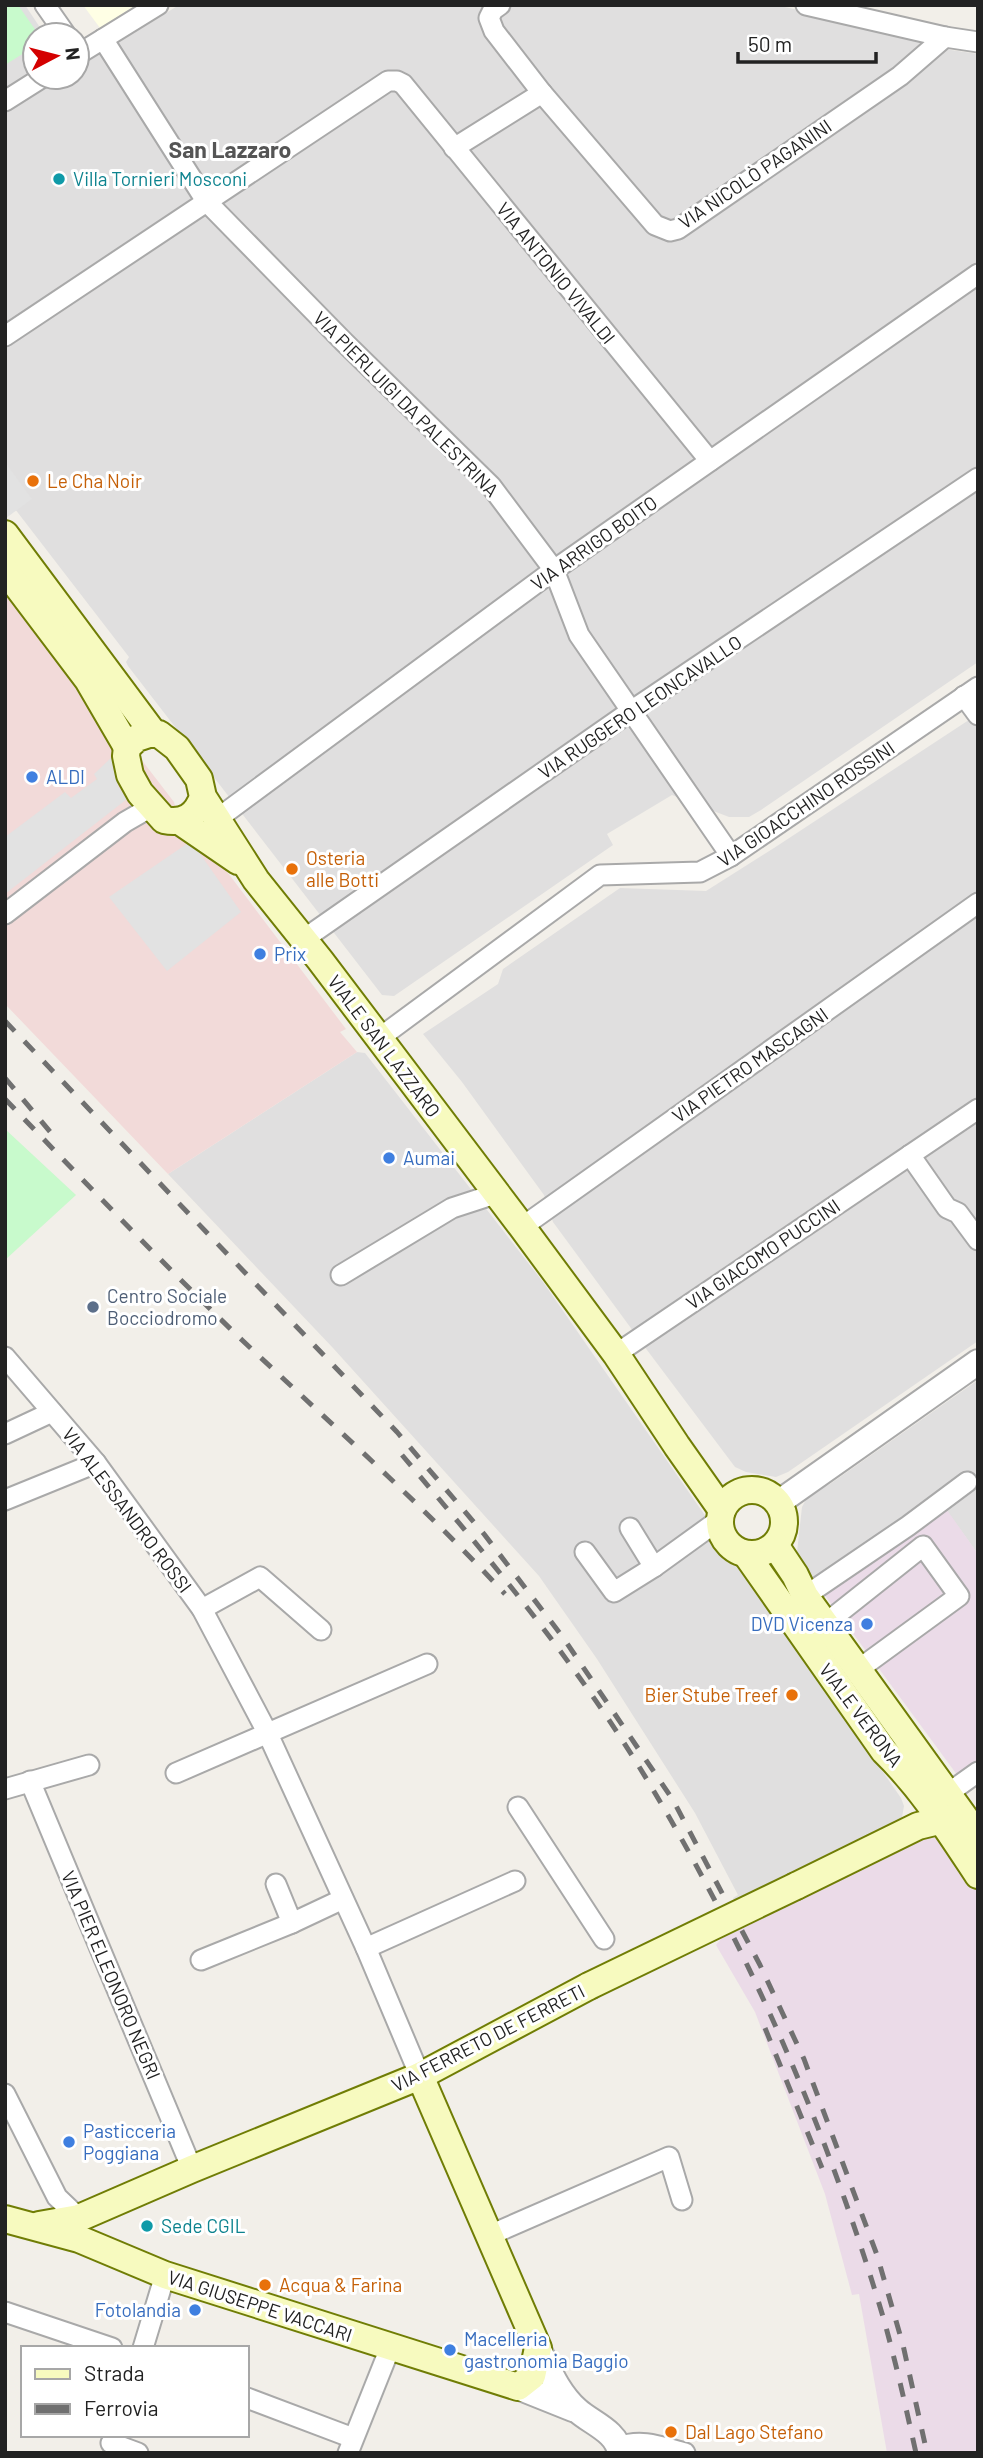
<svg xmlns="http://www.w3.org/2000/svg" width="983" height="2458" font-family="Barlow,sans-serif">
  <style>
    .residential { fill: #e0dfdf }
    .commercial { fill: #f2dad9 }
    .industrial { fill: #ebdbe8 }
    .education { fill: #ffffe5 }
    .park { fill: #c8facc }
    .parking { fill: #e2e2e2 }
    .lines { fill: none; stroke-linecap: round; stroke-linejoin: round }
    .minor-casing { stroke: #a9a9a9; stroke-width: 23 }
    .tertiary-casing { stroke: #a9a9a9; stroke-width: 28 }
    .secondary-casing { stroke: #707d05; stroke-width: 30 }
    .minor { stroke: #fff; stroke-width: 19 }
    .tertiary { stroke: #fff; stroke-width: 24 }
    .secondary { stroke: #f7fabf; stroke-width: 26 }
    .rail { stroke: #707070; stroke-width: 5; stroke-dasharray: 14 14; stroke-linecap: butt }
    .secondary-bridge-casing { stroke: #707d05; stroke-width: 30; stroke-linecap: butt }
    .secondary-bridge { stroke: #f7fabf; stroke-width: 26 }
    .culture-dot { fill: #0f9aa8; stroke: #fff; stroke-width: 2.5 }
    .food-dot { fill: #e8710a; stroke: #fff; stroke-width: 2.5 }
    .shop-dot { fill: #3f7fe0; stroke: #fff; stroke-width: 2.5 }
    .service-dot { fill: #5c6f8a; stroke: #fff; stroke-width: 2.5 }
    .labels { text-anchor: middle; stroke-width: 6; stroke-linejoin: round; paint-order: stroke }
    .street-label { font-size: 19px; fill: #222; stroke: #fff }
    .culture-label { font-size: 19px; fill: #0d838f; stroke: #fff; text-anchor: start }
    .food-label { font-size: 19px; fill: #c56008; stroke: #fff; text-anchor: start }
    .shop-label { font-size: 19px; fill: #366cbe; stroke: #fff; text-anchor: start }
    .service-label { font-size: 19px; fill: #4e5e75; stroke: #fff; text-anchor: start }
    .quarter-label { font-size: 23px; font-weight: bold; fill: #555; stroke: #fff }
  </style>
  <rect width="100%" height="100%" fill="#f2efe9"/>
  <g class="residential">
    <polygon points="5,5 25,5 45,35 35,35 35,69 5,89"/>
    <polygon points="179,5 776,5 910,35 951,50 978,54 978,662 761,810 749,817 729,817 672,795 607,834 613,845 394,996 382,995 128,666 126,662 129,657 5,496 5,112 62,77 77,77 77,68"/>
    <polygon points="978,714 978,1341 788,1472 776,1477 746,1472 735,1467 647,1350 553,1222 544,1195 462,1082 423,1034 498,984 503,969 620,888 706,891 774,848"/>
    <polygon points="357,1052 365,1053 543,1282 901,1798 904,1806 902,1817 897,1821 735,1902 733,1898 738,1895 695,1813 597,1659 539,1576 333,1348 168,1174"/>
    <polygon points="978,1380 978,1554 947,1511 824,1594 806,1571 797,1552 802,1507 809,1494 830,1484"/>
  </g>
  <polygon class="commercial" points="5,589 90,705 97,702 174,802 175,806 171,809 203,840 346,1029 340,1032 357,1052 168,1174 5,1004"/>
  <g class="industrial">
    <polygon points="947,1510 978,1554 978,1786 969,1791 824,1594"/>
    <polygon points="913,1838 939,1838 978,1887 978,2453 887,2453 859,2294 852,2295 825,2194 755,2012 716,1945 725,1934 775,1912"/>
  </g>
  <polygon class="education" points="83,5 136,5 100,28"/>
  <g class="park">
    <polygon points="5,5 18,5 39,35 35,35 35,46 5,65"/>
    <polygon points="5,1129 76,1195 5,1260"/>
  </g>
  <g class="parking">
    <polygon points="5,462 32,499 6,518 5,516"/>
    <polygon points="112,757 118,786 127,799 5,894 5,837 65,792 71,798 97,779 94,774"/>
    <polygon points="191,841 241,912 167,971 109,897"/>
  </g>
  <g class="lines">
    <g class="minor-casing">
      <g id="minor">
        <polyline points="45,5 66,35"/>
        <polyline points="500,5 493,10 489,18 494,31 542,93 655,225 670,231 678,229 900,76 945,37"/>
        <polyline points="806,5 945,37 978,42"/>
        <polyline points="103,39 206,201 344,342 491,486 554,570 579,635 731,856"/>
        <polyline points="77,55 158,5"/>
        <polyline points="5,101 43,77"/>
        <polyline points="454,148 542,93"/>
        <polyline points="5,336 388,81 397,81 403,84 710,461"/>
        <polyline points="964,696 978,715"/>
        <polyline points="217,819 554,570 978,274"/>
        <polyline points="5,914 125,822 151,807"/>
        <polyline points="304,939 631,711 978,478"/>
        <polyline points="378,1039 600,875 700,872 731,856 978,687"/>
        <polyline points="910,1155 947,1208 958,1213 978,1240"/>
        <polyline points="522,1227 978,903"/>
        <polyline points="341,1275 452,1208 495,1194"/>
        <polyline points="616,1354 978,1109"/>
        <polyline points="5,1357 96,1463 202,1609 267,1732 366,1948 420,2076"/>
        <polyline points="5,1434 52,1412"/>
        <polyline points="5,1500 96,1463"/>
        <polyline points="630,1528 654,1567"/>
        <polyline points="585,1552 614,1592 654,1567 719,1520"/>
        <polyline points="805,1596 908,1526 967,1482"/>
        <polyline points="202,1609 260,1577 321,1630"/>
        <polyline points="826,1623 923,1546 959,1596 859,1669"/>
        <polyline points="176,1773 427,1664"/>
        <polyline points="30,1781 192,2169"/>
        <polyline points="5,1789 89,1765"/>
        <polyline points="947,1794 978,1772"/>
        <polyline points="518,1807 604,1939"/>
        <polyline points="276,1884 292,1923"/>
        <polyline points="366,1948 515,1881"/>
        <polyline points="201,1960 292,1923 343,1899"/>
        <polyline points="5,2094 57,2197 79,2218"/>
        <polyline points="490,2235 669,2157 682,2200"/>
        <polyline points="5,2312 112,2348"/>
        <polyline points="143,2348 165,2275"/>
        <polyline points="247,2398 353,2438"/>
        <polyline points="111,2443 138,2453"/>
        <path d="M 619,2447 C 642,2438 662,2447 685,2453"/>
        <polyline points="348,2453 390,2348"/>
      </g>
    </g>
    <g class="tertiary-casing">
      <g id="tertiary">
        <polyline points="778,1503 978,1362"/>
        <path d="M 538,2348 C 549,2370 558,2393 577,2410 C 591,2423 617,2431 620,2453"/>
        <polyline points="518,2387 573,2409"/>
      </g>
    </g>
    <g class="secondary-casing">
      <g id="secondary">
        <polyline points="5,534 154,734"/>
        <polyline points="5,570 88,680 127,747"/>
        <path d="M 203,797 C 196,816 184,824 164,820 L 140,793 L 130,775 L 126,756 L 127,747 L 137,738 L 149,734 L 159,734 L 177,748 L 199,779 L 203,797 L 256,880 L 320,960 L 522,1227 L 616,1354 L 677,1446 L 722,1510"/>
        <polyline points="181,822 238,861"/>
        <circle cx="752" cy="1522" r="32"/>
        <polyline points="775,1545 795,1575 805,1596 978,1836"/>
        <path d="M 746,1554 L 884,1751 C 922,1788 949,1831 978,1875"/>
        <polyline points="796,1886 918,1826 951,1818 956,1821"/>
        <polyline points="5,2219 79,2239 165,2275 518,2387 532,2376 538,2348 420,2076"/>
        <polyline points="39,2225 79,2218 192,2169 420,2076 589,1986"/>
      </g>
    </g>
    <use href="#minor" class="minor"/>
    <use href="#tertiary" class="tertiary"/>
    <use href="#secondary" class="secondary"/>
    <g class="rail">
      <polyline points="5,1021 397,1432 484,1534 562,1636 673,1800 760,1965 804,2059 877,2255 903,2345 927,2453"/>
      <polyline points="5,1078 57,1140"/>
      <path d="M 5,1099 C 83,1180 161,1262 242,1340 C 331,1424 422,1504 505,1594"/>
      <path d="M 402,1455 C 490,1559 579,1666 649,1783 C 750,1951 828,2132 884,2320 C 896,2363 906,2408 916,2453"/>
      <polyline points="765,2028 822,2168"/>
    </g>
    <g class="secondary-bridge-casing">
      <polyline id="secondary-bridge" points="589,1986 796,1886"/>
    </g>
    <use href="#secondary-bridge" class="secondary-bridge"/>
  </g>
  <g class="culture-dot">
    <circle cx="59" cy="179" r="7"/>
    <circle cx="147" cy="2226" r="7"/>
  </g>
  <g class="food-dot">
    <circle cx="33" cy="481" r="7"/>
    <circle cx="292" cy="869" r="7"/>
    <circle cx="792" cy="1695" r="7"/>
    <circle cx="265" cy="2285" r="7"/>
    <circle cx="671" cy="2432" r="7"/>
  </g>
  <g class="shop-dot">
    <circle cx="32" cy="777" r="7"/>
    <circle cx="260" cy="954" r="7"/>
    <circle cx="389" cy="1158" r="7"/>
    <circle cx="867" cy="1624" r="7"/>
    <circle cx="69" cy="2142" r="7"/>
    <circle cx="195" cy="2310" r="7"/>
    <circle cx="450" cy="2350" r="7"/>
  </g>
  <circle class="service-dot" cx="93" cy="1307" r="7"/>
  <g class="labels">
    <g class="street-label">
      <text transform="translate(755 174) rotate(-34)" y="7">VIA NICOLÒ PAGANINI</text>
      <text transform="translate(556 273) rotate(51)" y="7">VIA ANTONIO VIVALDI</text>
      <text transform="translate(406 404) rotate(45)" y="7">VIA PIERLUIGI DA PALESTRINA</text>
      <text transform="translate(594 543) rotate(-35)" y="7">VIA ARRIGO BOITO</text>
      <text transform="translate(640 707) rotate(-34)" y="7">VIA RUGGERO LEONCAVALLO</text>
      <text transform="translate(806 804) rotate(-34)" y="7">VIA GIOACCHINO ROSSINI</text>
      <text transform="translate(384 1046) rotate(53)" y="7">VIALE SAN LAZZARO</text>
      <text transform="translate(750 1065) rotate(-35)" y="7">VIA PIETRO MASCAGNI</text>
      <text transform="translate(763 1254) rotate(-34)" y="7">VIA GIACOMO PUCCINI</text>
      <text transform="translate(127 1510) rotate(53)" y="7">VIA ALESSANDRO ROSSI</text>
      <text transform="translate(861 1715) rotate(53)" y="7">VIALE VERONA</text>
      <text transform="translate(111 1975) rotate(67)" y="7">VIA PIER ELEONORO NEGRI</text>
      <text transform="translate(488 2038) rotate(-27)" y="7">VIA FERRETO DE FERRETI</text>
      <text transform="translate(260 2306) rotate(18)" y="7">VIA GIUSEPPE VACCARI</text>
    </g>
    <g class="culture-label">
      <text x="73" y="186">Villa Tornieri Mosconi</text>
      <text x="161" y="2233">Sede CGIL</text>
    </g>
    <g class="food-label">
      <text x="47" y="488">Le Cha Noir</text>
      <text x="306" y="865">Osteria<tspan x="306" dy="22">alle Botti</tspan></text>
      <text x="778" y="1702" text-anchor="end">Bier Stube Treef</text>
      <text x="279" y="2292">Acqua &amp; Farina</text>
      <text x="685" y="2439">Dal Lago Stefano</text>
    </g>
    <g class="shop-label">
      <text x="46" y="784">ALDI</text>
      <text x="274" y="961">Prix</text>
      <text x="403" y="1165">Aumai</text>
      <text x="853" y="1631" text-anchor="end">DVD Vicenza</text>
      <text x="83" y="2138">Pasticceria<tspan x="83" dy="22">Poggiana</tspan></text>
      <text x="181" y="2317" text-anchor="end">Fotolandia</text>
      <text x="464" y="2346">Macelleria<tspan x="464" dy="22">gastronomia Baggio</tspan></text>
    </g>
    <g class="service-label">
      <text x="107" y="1303">Centro Sociale<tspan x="107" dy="22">Bocciodromo</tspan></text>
    </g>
    <g class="quarter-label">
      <text x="230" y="158">San Lazzaro</text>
    </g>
  </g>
  <rect width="983" height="2458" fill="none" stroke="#222222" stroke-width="14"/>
  <rect x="21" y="2346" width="228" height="91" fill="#ffffff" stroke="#a7a7a7" stroke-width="2"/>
  <rect x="35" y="2369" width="35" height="10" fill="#f7fabf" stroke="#a7a7a7" stroke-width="2"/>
  <text x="84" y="2381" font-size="21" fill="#222222">Strada</text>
  <rect x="35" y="2404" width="35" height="10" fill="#707070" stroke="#a7a7a7" stroke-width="2"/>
  <text x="84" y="2416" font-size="21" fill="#222222">Ferrovia</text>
  <g transform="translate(56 56) rotate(83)"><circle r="33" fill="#ffffff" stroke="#a7a7a7" stroke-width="2"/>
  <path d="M0-5L12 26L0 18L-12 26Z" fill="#d40000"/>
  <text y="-10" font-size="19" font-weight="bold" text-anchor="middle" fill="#222222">N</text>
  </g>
  <path d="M738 52v10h138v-10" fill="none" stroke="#222222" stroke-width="3.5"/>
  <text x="748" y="52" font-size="21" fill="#222222" stroke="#ffffff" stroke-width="5" paint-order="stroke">50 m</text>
</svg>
